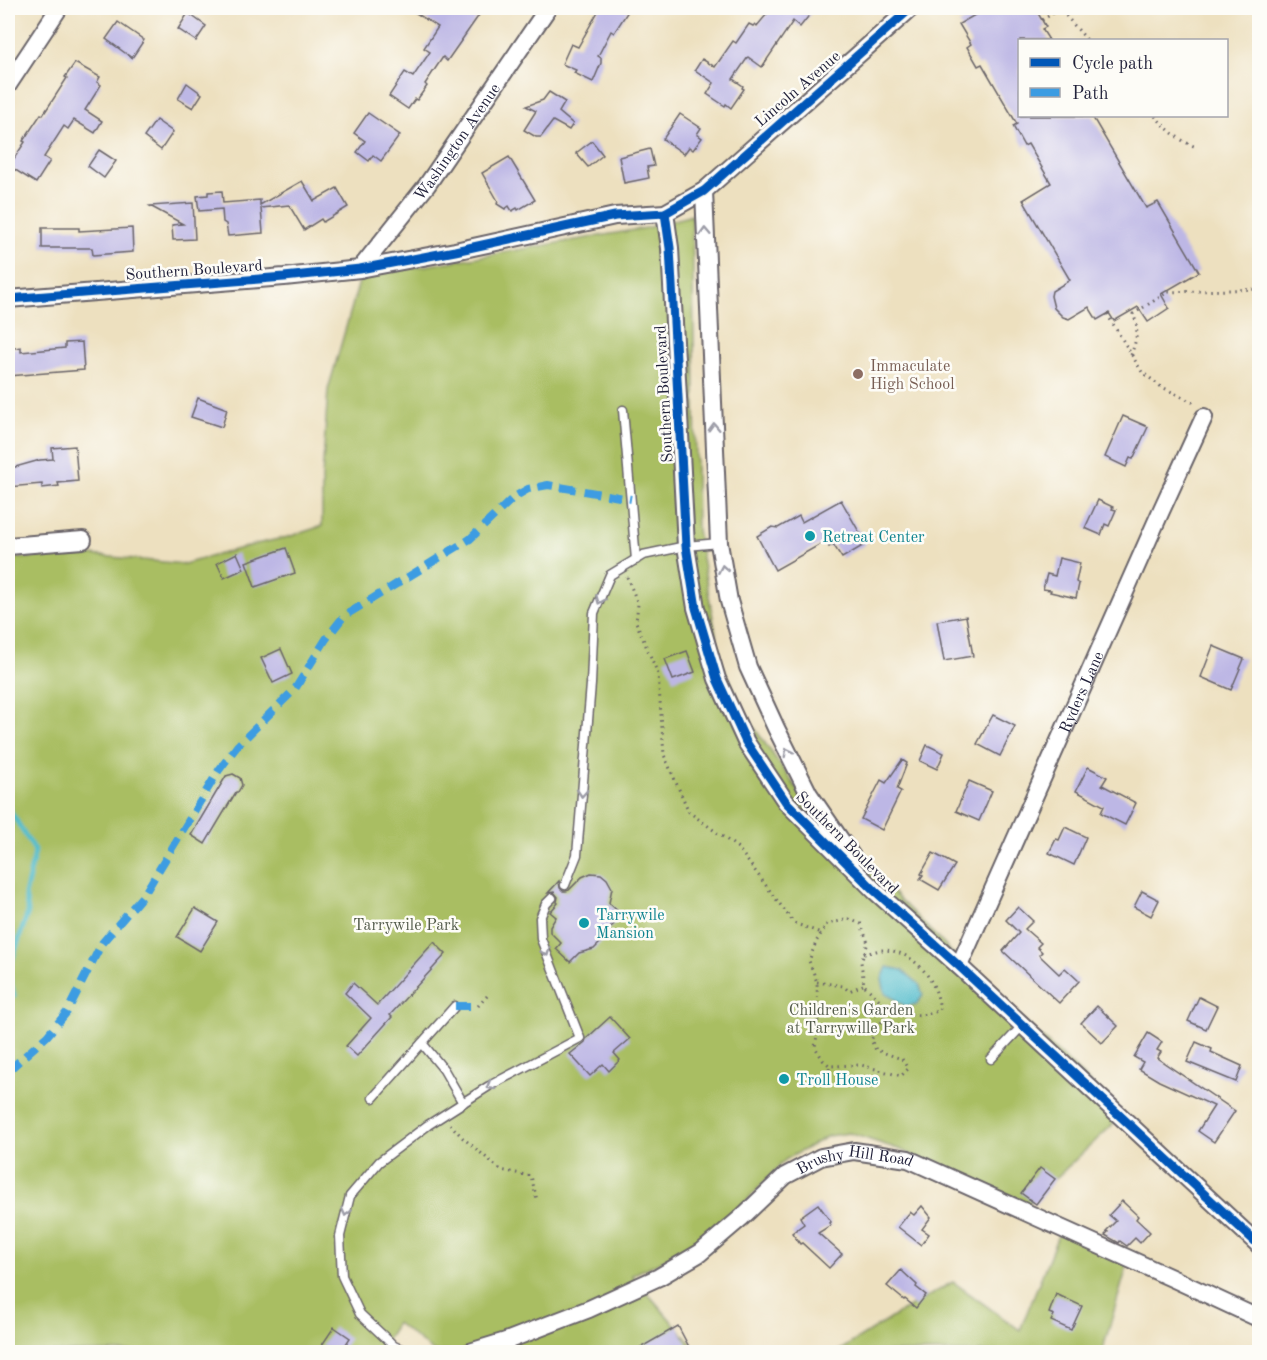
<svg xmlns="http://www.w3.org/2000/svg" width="1267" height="1360" font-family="'Old Standard TT',serif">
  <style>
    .green { fill: #a9be62; stroke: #66704e; stroke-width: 1.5 }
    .water { fill: #50bbcb; stroke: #396e83; stroke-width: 1.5 }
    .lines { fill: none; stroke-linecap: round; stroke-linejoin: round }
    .stream { stroke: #50bbcb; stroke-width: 5 }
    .building { fill: #bdb7e5 }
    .lane-casing { stroke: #696469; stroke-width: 11 }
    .street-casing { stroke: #696469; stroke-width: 20 }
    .path { stroke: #696469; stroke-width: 3; stroke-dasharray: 1.5 4.5; stroke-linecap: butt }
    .lane { stroke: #fff; stroke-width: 8 }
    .street { stroke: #fff; stroke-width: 16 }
    .quiet { stroke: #3c9ce2; stroke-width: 8; stroke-dasharray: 15 8; stroke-linecap: butt }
    .cycleway-casing { stroke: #fdfcf7; stroke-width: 13 }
    .cycleway { stroke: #0057b8; stroke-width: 9 }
    .oneway { stroke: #9c9ca7 }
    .education-dot { fill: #8d6e63; stroke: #fdfcf7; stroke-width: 2 }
    .culture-dot { fill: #0f9aa8; stroke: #fdfcf7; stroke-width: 2 }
    .labels { text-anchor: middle; stroke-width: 5; stroke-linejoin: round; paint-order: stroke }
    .street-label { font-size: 16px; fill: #22223b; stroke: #fdfcf7 }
    .education-label { font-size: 16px; fill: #785e54; stroke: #fdfcf7; text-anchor: start }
    .culture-label { font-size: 16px; fill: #0d838f; stroke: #fdfcf7; text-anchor: start }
    .park-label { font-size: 16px; fill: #515949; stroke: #fdfcf7 }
  </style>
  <rect width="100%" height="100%" fill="#fdfcf7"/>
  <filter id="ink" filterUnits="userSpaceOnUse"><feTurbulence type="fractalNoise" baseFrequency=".0167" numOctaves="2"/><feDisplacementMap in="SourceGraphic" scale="12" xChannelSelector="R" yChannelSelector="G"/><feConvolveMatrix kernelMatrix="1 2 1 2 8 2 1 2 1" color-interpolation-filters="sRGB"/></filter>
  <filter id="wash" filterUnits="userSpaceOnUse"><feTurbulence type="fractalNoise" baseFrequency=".008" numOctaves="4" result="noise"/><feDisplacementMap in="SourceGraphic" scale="24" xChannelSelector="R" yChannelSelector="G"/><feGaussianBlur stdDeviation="1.35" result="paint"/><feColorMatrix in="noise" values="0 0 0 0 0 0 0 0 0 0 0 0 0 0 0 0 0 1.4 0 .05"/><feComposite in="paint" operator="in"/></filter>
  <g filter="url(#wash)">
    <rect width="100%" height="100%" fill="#ede0bf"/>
    <g class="green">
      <polygon points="692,215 697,530 721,662 748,719 812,810 970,971 1124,1114 1026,1206 901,1150 849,1133 828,1136 785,1160 724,1225 672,1256 632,1275 698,1352 434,1352 397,1323 379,1352 8,1352 8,559 80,554 184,564 256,544 288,537 322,526 322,478 328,390 361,275 401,270 646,228"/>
      <polygon points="1063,1223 1131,1253 1102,1352 837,1352 899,1313 953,1282 1020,1330"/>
    </g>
    <polygon class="water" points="887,967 902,970 919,984 923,995 917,1004 905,1006 885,993 882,979"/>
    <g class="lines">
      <polyline class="stream" points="8,807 35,851 25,895 28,912 8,972 14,996"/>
    </g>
    <g id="blocks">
      <g class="building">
        <polygon points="408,8 484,8 447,61 443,57 425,84 427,86 417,100 415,99 408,109 389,96 405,72 413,77 430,52 424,48 438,27"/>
        <polygon points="600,8 630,8 614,33 611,31 598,56 601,58 601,63 593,82 574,73 576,70 562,64 571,44 578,47"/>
        <polygon points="772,8 815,8 800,27 793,21 762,67 748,57 733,79 743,86 742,88 744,89 731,108 726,104 725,106 707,94 714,83 695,70 702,59 715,67 733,41 736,43 749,24 753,26 755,24 757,26"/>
        <polygon points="987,8 1035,8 1046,27 1042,29 1049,40 1020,40 1020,116 1092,116 1146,208 1158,202 1199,272 1161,294 1169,308 1148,322 1138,307 1114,321 1109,313 1097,320 1089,307 1069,319 1063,317 1054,308 1051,296 1052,291 1070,280 1023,200 1051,183 1028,144 1024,146 1013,126 1017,124 982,64 978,66 967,47 971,44 959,24"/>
        <polygon points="188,13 206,26 196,41 178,29"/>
        <polygon points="118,22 144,40 132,58 106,39"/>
        <polygon points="75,63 100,77 97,82 101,85 85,110 102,121 95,133 74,120 68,129 64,126 44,157 50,161 36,183 9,166 25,142 23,141 41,114 43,115 67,78 65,77"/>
        <polygon points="187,83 202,94 193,108 178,99"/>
        <polygon points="549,92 565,102 559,112 573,124 569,130 553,121 541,137 536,137 524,130 536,111 526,106 543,100"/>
        <polygon points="368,113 400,135 381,161 373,155 369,161 357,152 365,141 354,133"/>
        <polygon points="680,114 701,128 697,134 702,138 693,150 689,147 684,154 663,139"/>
        <polygon points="156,120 173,132 161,150 144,137"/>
        <polygon points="592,141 603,155 588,167 576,153"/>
        <polygon points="650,149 654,166 647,167 649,178 624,183 619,157"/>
        <polygon points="99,150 116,161 104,178 88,166"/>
        <polygon points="509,157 535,200 518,210 517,208 512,211 509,206 505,209 497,204 498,201 482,173"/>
        <polygon points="302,181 314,201 337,188 348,207 323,222 321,219 304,230 289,205 261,208 263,233 228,236 226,224 223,222 222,209 199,211 197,196 208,195 208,192 222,191 223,203 260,200 260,205"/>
        <polygon points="193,203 195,239 173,240 172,225 183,224 150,206"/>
        <polygon points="42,228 79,228 79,231 132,228 133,252 93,255 92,248 42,248"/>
        <polygon points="82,342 84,370 8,376 8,349 21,347 21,352 65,348 65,343"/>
        <polygon points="198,398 227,409 222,427 191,417"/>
        <polygon points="1123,416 1148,427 1133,459 1130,458 1126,467 1105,457"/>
        <polygon points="75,446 78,481 58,483 59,486 42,488 42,484 8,487 8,469 40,460 53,459 52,448"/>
        <polygon points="841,500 866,544 842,558 833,544 829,547 826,541 775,570 757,536 772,527 778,528 799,516 802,522"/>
        <polygon points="1098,500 1113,507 1112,509 1116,510 1109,526 1105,524 1101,535 1085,528"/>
        <polygon points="286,548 295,573 255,587 246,562"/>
        <polygon points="237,553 244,569 224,578 217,563"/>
        <polygon points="1059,558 1080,563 1076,582 1079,584 1076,598 1050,592 1051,590 1043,589 1047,574 1055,576"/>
        <polygon points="966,616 973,656 944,661 937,621"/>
        <polygon points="1213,646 1244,659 1231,690 1201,677"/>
        <polygon points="281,649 292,674 273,683 261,658"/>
        <polygon points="687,651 695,672 673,680 665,659"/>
        <polygon points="993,715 1015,726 1000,756 977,744"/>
        <polygon points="927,745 944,753 937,769 920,761"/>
        <polygon points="902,760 907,763 897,789 901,791 882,830 861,819 881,780 886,783"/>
        <polygon points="1088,767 1107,777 1102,785 1136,803 1125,825 1101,813 1104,806 1076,791"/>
        <polygon points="233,774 240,778 242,785 238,792 236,792 205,844 191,835 226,776"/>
        <polygon points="969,781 992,791 979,821 956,811"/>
        <polygon points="1065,827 1086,837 1074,865 1049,853 1056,839 1059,840"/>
        <polygon points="933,853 955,865 939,890 920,879 923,875 921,874"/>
        <polygon points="591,873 601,874 607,879 612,888 609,903 622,915 602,937 601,942 594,949 579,953 570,962 556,949 561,943 550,932 550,927 556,917 550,912 558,903 557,902 558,897 554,892 548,893 559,881 560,888 563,891 566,891 569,890 582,877"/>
        <polygon points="1142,891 1159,900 1151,916 1134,907"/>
        <polygon points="1018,907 1033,921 1025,929 1041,943 1037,947 1042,952 1039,955 1059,974 1065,968 1079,981 1059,1003 1003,951 1019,933 1006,920"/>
        <polygon points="195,908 218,922 200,951 177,937"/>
        <polygon points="434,942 446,954 390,1015 392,1017 357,1056 346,1046 371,1018 345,993 353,983 377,1005"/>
        <polygon points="1199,997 1217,1006 1206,1029 1188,1021"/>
        <polygon points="1097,1006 1118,1026 1102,1043 1081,1023"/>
        <polygon points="610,1017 630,1039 614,1053 620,1060 609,1071 603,1064 590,1076 570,1054 585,1042 586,1039"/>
        <polygon points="1148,1033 1162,1042 1157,1050 1161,1052 1157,1058 1235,1111 1214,1142 1198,1131 1214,1106 1159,1081 1139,1069 1143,1062 1134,1057"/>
        <polygon points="1196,1042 1212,1049 1211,1052 1242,1066 1236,1082 1187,1062"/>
        <polygon points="1040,1168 1055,1179 1036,1204 1021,1193"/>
        <polygon points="1122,1201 1138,1216 1136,1219 1150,1232 1140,1243 1135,1238 1127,1246 1120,1241 1119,1243 1105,1235 1108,1232 1106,1231 1116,1221 1109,1215"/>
        <polygon points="818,1204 831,1222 829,1223 831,1225 818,1233 842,1254 829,1268 802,1243 800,1244 792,1233 804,1224 800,1217"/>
        <polygon points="922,1206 931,1217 922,1229 929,1234 921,1245 898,1227 910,1212 914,1215"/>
        <polygon points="901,1270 917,1285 916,1287 926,1295 916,1308 905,1299 904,1300 887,1286"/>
        <polygon points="1056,1294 1082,1306 1071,1330 1051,1321 1054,1315 1049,1313"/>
        <polygon points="678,1326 689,1347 680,1353 631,1353"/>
        <polygon points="334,1327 350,1338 340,1353 335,1353 322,1345"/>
      </g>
    </g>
  </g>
  <g filter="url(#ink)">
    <use href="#blocks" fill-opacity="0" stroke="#696469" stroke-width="1.5"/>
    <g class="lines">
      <g class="lane-casing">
        <g id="lane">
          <polyline points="623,410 636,560"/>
          <polyline points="565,885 577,855 591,684 594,613 610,575 643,555 686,546 719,543"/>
          <polyline points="422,1043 444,1070 463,1103"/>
          <polyline points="991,1059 1023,1025"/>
          <polyline points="373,1098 455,1006"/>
          <polyline points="408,1352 394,1346 360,1314 342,1276 340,1236 350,1196 379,1162 428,1125 489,1086 580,1038 541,939 540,918 546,904 552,898"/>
        </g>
      </g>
      <g class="street-casing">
        <g id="street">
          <polyline points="8,85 59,8"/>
          <polyline points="704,191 719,543 729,601 748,667 776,728 809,794 853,858"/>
          <polyline points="665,213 670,248 686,546 696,608 717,679 746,742 786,802 875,891 959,966 1260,1246"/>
          <path id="s1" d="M 360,269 L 427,185 L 548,8"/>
          <polyline points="8,299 284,277 360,269 455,251 615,216 665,213 704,191 911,8"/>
          <polyline points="8,546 83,540"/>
          <path id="s2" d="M 959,966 L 1161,511 L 1204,417"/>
          <path id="s3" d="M 470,1352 L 506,1341 L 589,1309 L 659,1277 L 700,1253 L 741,1218 L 785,1176 L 821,1157 L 854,1151 L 908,1159 L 1176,1280 L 1260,1319"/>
        </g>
      </g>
      <g class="path">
        <polyline points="1042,20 1060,9 1087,40"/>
        <path d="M 1155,116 C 1167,129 1178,140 1196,147"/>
        <polyline points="1107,314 1142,372 1160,386 1196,404"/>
        <path d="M 1131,355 C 1136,341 1140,328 1133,314 L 1168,292 L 1260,289"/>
        <polyline points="627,577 638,604 636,622 658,674 664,755 689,812 738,848 794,923 821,933"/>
        <polygon points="849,919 861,924 868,943 861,962 864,985 889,1009 871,1040 876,1050 902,1059 908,1069 901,1076 861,1065 830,1066 823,1060 815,1047 818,1029 817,982 809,961 816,942 827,924"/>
        <path d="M 864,954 C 870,953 877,950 883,950 C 906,950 925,967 934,987 C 937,994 939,1002 940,1010 C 920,1018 909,1015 889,1009"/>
        <polyline points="817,982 843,986 849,991 863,985"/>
        <polyline points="478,1006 488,995"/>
        <polyline points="801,1072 820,1081 827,1074 830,1066"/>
        <polyline points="450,1124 463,1138 501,1170 531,1176 537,1200"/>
      </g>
      <use href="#lane" class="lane"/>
      <use href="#street" class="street"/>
      <g class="quiet">
        <polyline points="455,1006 478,1006"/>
        <polyline points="8,1071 47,1036 67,1012 102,943 145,893 219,770 238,745 295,689 326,639 344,616 470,539 514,497 528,489 548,485 631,499"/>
      </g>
      <g class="cycleway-casing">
        <g id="cycleway">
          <polyline points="665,213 670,248 686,546 696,608 717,679 746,742 786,802 875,891 959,966 1260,1246"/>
          <polyline points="8,299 284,277 360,269 455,251 615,216 665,213 704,191 911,8"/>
        </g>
      </g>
      <use href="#cycleway" class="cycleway"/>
    </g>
    <defs><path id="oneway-chevron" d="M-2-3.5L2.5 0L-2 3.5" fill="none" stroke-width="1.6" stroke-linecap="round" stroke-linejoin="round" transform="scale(1.5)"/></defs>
    <g class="oneway">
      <use href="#oneway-chevron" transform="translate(705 232) rotate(-92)"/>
      <use href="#oneway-chevron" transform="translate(714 427) rotate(-92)"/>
      <use href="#oneway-chevron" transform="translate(723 569) rotate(-100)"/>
      <use href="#oneway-chevron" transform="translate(600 600) rotate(112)"/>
      <use href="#oneway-chevron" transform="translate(788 752) rotate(-117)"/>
      <use href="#oneway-chevron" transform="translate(582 793) rotate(94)"/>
      <use href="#oneway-chevron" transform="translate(546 952) rotate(68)"/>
      <use href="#oneway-chevron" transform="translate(490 1086) rotate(150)"/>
      <use href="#oneway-chevron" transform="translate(346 1212) rotate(104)"/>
    </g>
  </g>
  <circle class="education-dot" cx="858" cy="374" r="6"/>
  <g class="culture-dot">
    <circle cx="810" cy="536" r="6"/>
    <circle cx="584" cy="923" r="6"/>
    <circle cx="784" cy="1079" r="6"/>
  </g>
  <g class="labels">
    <g class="street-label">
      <text transform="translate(797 88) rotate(-41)" y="6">Lincoln Avenue</text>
      <text dy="6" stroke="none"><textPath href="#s1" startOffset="160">Washington Avenue</textPath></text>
      <text transform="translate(194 269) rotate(-4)" y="6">Southern Boulevard</text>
      <text transform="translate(663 394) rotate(-93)" y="6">Southern Boulevard</text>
      <text dy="6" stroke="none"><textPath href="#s2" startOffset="300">Ryders Lane</textPath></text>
      <text transform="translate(848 842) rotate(45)" y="6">Southern Boulevard</text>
      <text dy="6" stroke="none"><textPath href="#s3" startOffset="440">Brushy Hill Road</textPath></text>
    </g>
    <g class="education-label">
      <text x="870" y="371">Immaculate<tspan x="870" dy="18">High School</tspan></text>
    </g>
    <g class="culture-label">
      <text x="822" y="542">Retreat Center</text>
      <text x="596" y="920">Tarrywile<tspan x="596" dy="18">Mansion</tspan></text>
      <text x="796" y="1085">Troll House</text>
    </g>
    <g class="park-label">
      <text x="406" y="930">Tarrywile Park</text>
      <text x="851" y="1015">Children's Garden<tspan x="851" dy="18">at Tarrywille Park</tspan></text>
    </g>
  </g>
  <rect width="1267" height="1360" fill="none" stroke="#fdfcf7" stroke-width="30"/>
  <rect x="1018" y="39" width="210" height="78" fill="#fdfcf7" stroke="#a5a5ac" stroke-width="1.5"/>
  <rect x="1030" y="58" width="30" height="9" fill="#0057b8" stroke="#a5a5ac" stroke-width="1.5"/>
  <text x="1072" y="69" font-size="18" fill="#22223b">Cycle path</text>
  <rect x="1030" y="88" width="30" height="9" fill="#3c9ce2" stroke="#a5a5ac" stroke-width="1.5"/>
  <text x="1072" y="99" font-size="18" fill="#22223b">Path</text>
</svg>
